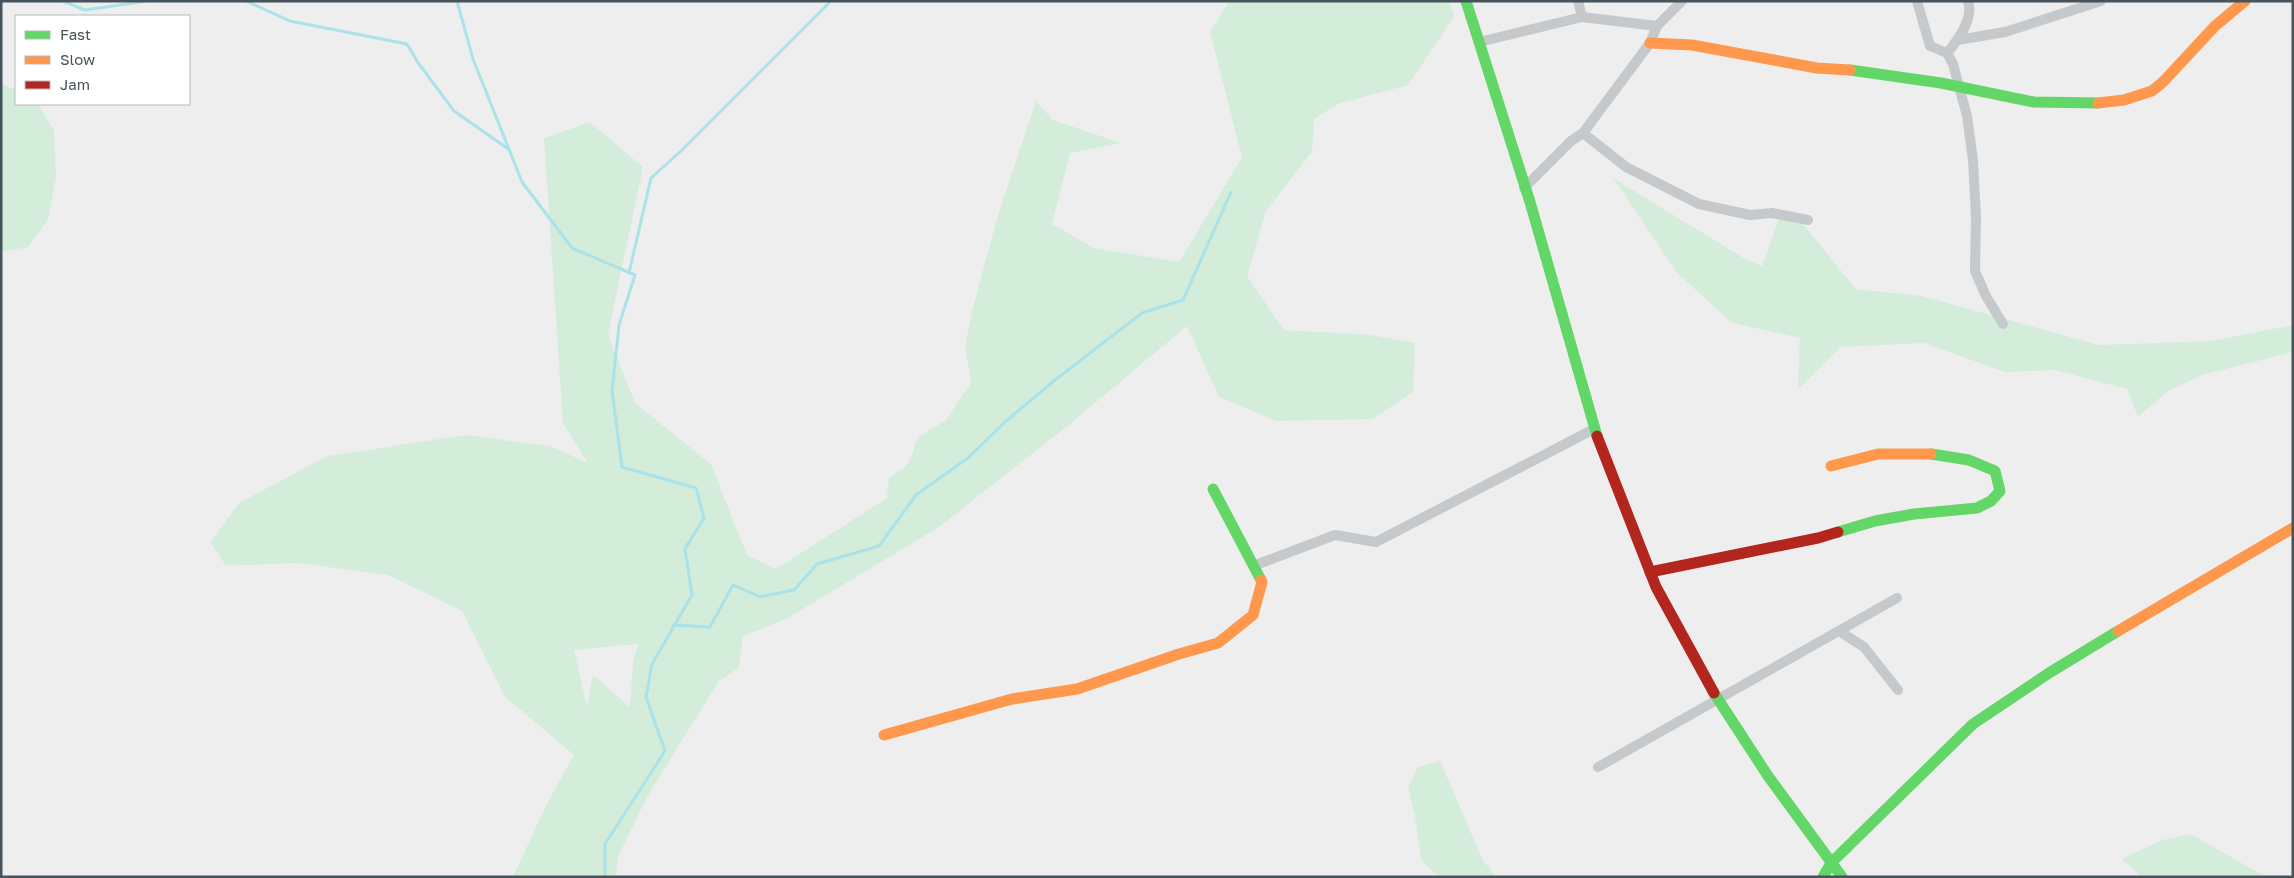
<svg xmlns="http://www.w3.org/2000/svg" width="2294" height="878" font-family="'Golos Text',sans-serif">
  <style>
    .green { fill: #d4eddb; fill-rule: evenodd }
    .lines { fill: none; stroke-linecap: round; stroke-linejoin: round }
    .stream { stroke: #aae2e9; stroke-width: 3 }
    .street { stroke: #c6c9cb; stroke-width: 10 }
    .fast { stroke: #63d668; stroke-width: 11 }
    .slow { stroke: #ff974d; stroke-width: 11 }
    .jam { stroke: #b3261e; stroke-width: 11 }
  </style>
  <rect width="100%" height="100%" fill="#efeeee"/>
  <g class="green">
    <path d="M 1229,1 L 1449,1 L 1454,17 L 1408,85 L 1338,104 L 1314,119 L 1312,152 L 1266,211 L 1247,276 L 1284,330 L 1371,335 L 1415,343 L 1413,392 L 1373,419 L 1276,421 L 1219,397 L 1187,326 L 1070,424 L 939,527 L 786,619 L 743,636 L 739,668 L 719,681 L 647,797 L 618,857 L 616,877 L 513,877 L 547,803 L 574,755 L 505,697 L 462,611 L 388,575 L 297,563 L 226,566 L 210,542 L 239,503 L 327,456 L 466,435 L 550,446 L 588,463 L 563,424 L 544,138 L 590,122 L 643,167 L 608,334 L 635,403 L 711,464 L 747,555 L 776,569 L 887,498 L 889,477 C 910,467 911,460 917,438 L 946,420 L 971,383 L 965,346 L 972,311 L 998,215 L 1036,101 L 1053,120 L 1121,143 L 1070,153 L 1052,224 L 1094,248 L 1179,262 L 1242,157 L 1210,32 ZM 638,644 L 633,661 L 630,707 L 593,675 L 587,707 L 574,650 Z"/>
    <polygon points="1,84 16,90 16,104 38,104 54,130 56,177 48,220 28,247 1,252"/>
    <polygon points="1613,178 1742,257 1762,266 1781,213 1803,224 1856,289 1922,296 2099,345 2211,341 2293,325 2293,352 2202,375 2168,391 2138,417 2127,389 2055,370 2005,372 1924,343 1841,347 1798,389 1800,338 1732,323 1676,272"/>
    <polygon points="1440,761 1482,859 1496,877 1438,877 1421,859 1415,816 1408,787 1418,767"/>
    <polygon points="2191,834 2266,877 2142,877 2122,859 2162,840"/>
  </g>
  <g class="lines">
    <g class="stream">
      <polyline points="63,1 85,10 147,1"/>
      <polyline points="246,1 290,21 407,44 419,64 454,111 507,148"/>
      <polyline points="457,1 473,59 522,182 572,248 635,275 619,325 612,391 622,467 696,488 704,518 685,549 692,595 652,664 646,697 665,751 605,844 605,877"/>
      <polyline points="629,273 651,178 681,151 831,1"/>
      <polyline points="673,625 710,627 733,585 760,597 794,590 817,564 879,546 916,495 968,458 1005,422 1055,380 1142,313 1183,300 1231,192"/>
    </g>
    <g class="street">
      <polyline points="1578,1 1582,17"/>
      <polyline points="1917,1 1930,46 1947,53 1953,64 1967,116 1973,160 1976,217 1975,271 1986,296 2003,324"/>
      <polyline points="1958,40 2005,32 2101,1"/>
      <polyline points="1479,42 1582,17 1657,26"/>
      <path d="M 1947,53 C 1958,40 1974,19 1968,1"/>
      <polyline points="1583,133 1626,167 1699,204 1750,215 1772,213 1808,220"/>
      <polyline points="1524,188 1571,141 1583,133 1650,43 1657,26 1682,1"/>
      <polyline points="1253,566 1335,535 1376,542 1594,429"/>
      <polyline points="1839,631 1864,647 1898,690"/>
      <polyline points="1598,767 1897,598"/>
    </g>
    <g class="fast">
      <polyline points="1466,1 1530,202 1597,436"/>
      <polyline points="1850,70 1941,83 2034,102 2098,103"/>
      <polyline points="1213,489 1261,580"/>
      <polyline points="1838,532 1875,521 1914,514 1977,508 1991,501 2000,491 1995,471 1969,460 1931,454"/>
      <polyline points="1714,693 1768,776 1842,877"/>
      <polyline points="1823,877 1831,863 1973,724 2049,673 2118,631"/>
    </g>
    <g class="slow">
      <polyline points="1650,43 1692,45 1817,68 1850,70"/>
      <polyline points="2098,103 2124,100 2152,91 2163,82 2215,26 2245,1"/>
      <polyline points="1831,466 1878,454 1931,454"/>
      <polyline points="2118,631 2293,528"/>
      <polyline points="884,735 1012,699 1077,689 1179,654 1218,643 1253,615 1262,582 1261,580"/>
    </g>
    <g class="jam">
      <polyline points="1597,436 1656,587 1714,693"/>
      <polyline points="1650,572 1818,538 1838,532"/>
    </g>
  </g>
  <rect width="2294" height="878" fill="none" stroke="#47535a" stroke-width="5"/>
  <rect x="15" y="15" width="175" height="90" fill="#ffffff" stroke="#b5babd"/>
  <rect x="25" y="31" width="25" height="8" fill="#63d668" stroke="#b5babd"/>
  <text x="60" y="40" font-size="15" fill="#47535a">Fast</text>
  <rect x="25" y="56" width="25" height="8" fill="#ff974d" stroke="#b5babd"/>
  <text x="60" y="65" font-size="15" fill="#47535a">Slow</text>
  <rect x="25" y="81" width="25" height="8" fill="#b3261e" stroke="#b5babd"/>
  <text x="60" y="90" font-size="15" fill="#47535a">Jam</text>
</svg>
